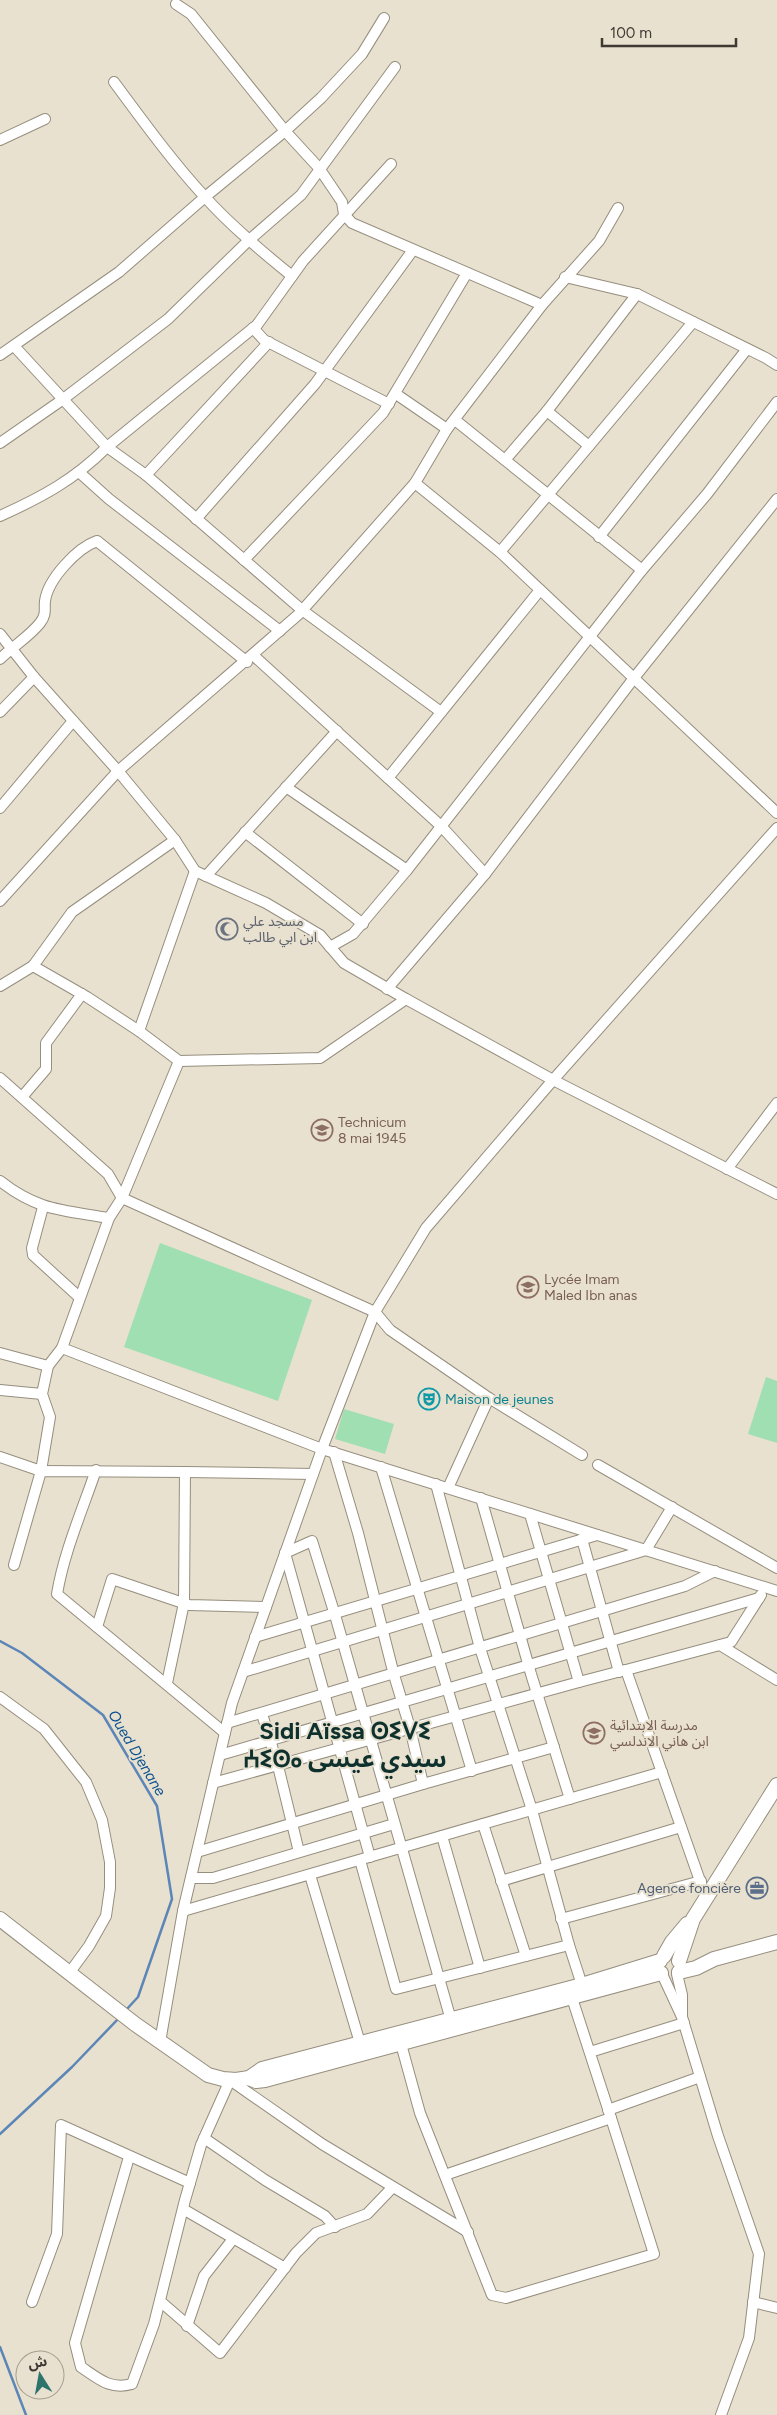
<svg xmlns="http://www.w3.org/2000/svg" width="777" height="2415" font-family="Figtree,'Noto Sans Arabic','Noto Sans Tifinagh',sans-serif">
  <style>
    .green { fill: #a0dfb1 }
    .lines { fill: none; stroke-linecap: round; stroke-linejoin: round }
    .stream { stroke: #5b86b7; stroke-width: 2.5 }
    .minor-casing { stroke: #968e7e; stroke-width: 12 }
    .major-casing { stroke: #968e7e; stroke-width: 16 }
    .minor { stroke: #fff; stroke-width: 10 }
    .major { stroke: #fff; stroke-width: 14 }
    .labels { text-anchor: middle; stroke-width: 4; stroke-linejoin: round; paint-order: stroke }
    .worship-label { font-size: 14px; fill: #5b616d; stroke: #e9e1cf; text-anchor: start }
    .education-label { font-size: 14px; fill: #785e54; stroke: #e9e1cf; text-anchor: start }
    .culture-label { font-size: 14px; fill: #0d838f; stroke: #e9e1cf; text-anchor: start }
    .service-label { font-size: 14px; fill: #4e5e75; stroke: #e9e1cf; text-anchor: end }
    .water-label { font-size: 15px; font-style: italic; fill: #0c5191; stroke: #e9e1cf }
    .town-label { font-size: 24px; font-weight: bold; fill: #0f312d; stroke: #e9e1cf }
  </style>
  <rect width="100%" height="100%" fill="#e9e1cf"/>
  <g class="green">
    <polygon points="160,1243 312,1300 278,1401 124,1347"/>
    <polygon points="766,1377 777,1381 777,1443 748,1434"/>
    <polygon points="344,1409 394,1424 385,1454 335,1439"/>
  </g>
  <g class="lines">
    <g class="stream">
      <polyline points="0,1641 22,1653 103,1715 157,1806 172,1899 138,1997 126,2010"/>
      <polyline points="0,2134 72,2067 119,2018"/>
      <polyline points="0,2347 26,2415"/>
    </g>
    <g class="minor-casing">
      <g id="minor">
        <polyline points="176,4 191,14 285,131 319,168 342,202 344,214 352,223 542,305"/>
        <path d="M 114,82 C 143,121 171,160 204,196 C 231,226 261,251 292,276"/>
        <polyline points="0,140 45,119"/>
        <polyline points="565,277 637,294 766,358 777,365"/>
        <polyline points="253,328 264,340 389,404"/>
        <polyline points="14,346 107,447 146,475 302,610 441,712"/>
        <polyline points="0,355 119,272 205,197 285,131 321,98 362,54 384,18"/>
        <polyline points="396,394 447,429"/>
        <polyline points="547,411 589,446"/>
        <polyline points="455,420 642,570"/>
        <polyline points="0,443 62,400 168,319 248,241 301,195 395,67"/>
        <polyline points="505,460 547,411 637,294"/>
        <polyline points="80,473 109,499 280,631"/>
        <polyline points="146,475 269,342"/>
        <polyline points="415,483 500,552 777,813"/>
        <path d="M 0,516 C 42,497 74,480 107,447 L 257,325 L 303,261 L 391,164"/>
        <polyline points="196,519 315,384 413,250"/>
        <polyline points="599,537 747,349"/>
        <polyline points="500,552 693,322"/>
        <polyline points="244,560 383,413 467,273"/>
        <polyline points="0,634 34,677 118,771 175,840 195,871 266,903 320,935 344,963 406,999"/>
        <polyline points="254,656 388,778 540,590"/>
        <path d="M 0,659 C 12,647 30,636 40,623 C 47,614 44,609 45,601 C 48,579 77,548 97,541 L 247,662"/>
        <polyline points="0,712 34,677"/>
        <polyline points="388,778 441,826 485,874"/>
        <polyline points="286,787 407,870"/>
        <polyline points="0,808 73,721"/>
        <polyline points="245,832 363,924"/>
        <polyline points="195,871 139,1031 179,1061 320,1058 406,999 553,1080 777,1194"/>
        <polyline points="206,876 337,731"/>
        <polyline points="0,901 118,771 299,614 415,483 447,429 542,305 599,241 618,208"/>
        <polyline points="330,947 353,934 407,870 642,570 707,494 777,402"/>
        <polyline points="0,986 33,966"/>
        <polyline points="387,989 485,874 634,678 777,499"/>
        <polyline points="139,1031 87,997 33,966 72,912 175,840"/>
        <polyline points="179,1061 122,1198 109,1218 62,1348 322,1449 777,1591"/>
        <polyline points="0,1078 108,1174 122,1198 375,1312 390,1330 489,1398 582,1455"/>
        <polyline points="22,1097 46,1069 46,1043 82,994"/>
        <polyline points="727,1169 777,1103"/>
        <path d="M 0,1181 C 38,1211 63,1210 109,1218"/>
        <polyline points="43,1207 32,1248 33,1255 79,1297"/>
        <polyline points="0,1353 48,1366"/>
        <polyline points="0,1390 42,1394"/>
        <polyline points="334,1452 358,1533 394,1675 410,1728 423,1784 554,1747"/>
        <polyline points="0,1457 41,1471 50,1417 42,1394 48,1366 62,1348"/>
        <polyline points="598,1465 777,1568"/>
        <polyline points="381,1467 472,1771"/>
        <path d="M 96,1470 C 82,1511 64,1552 57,1594 L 225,1733"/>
        <polyline points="185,1472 313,1474"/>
        <polyline points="448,1488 489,1398"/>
        <polyline points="481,1498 531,1674 570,1799"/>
        <polyline points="582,1539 619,1672"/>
        <polyline points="14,1565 41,1471 185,1472 184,1603 167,1683"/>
        <polyline points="97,1627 112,1579 189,1605 266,1607"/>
        <polyline points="255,1637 597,1535"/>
        <polyline points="720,1645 777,1680"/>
        <polyline points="243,1672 646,1550 672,1507"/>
        <polyline points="579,1682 625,1670"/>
        <polyline points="0,1697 44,1729 86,1782 102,1820 110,1862 110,1888 106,1916 89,1946 70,1972"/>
        <polyline points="262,1714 278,1766 299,1852"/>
        <polyline points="227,1723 685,1586 715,1571"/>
        <polyline points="220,1755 759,1598"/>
        <polyline points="213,1783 579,1682 530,1514"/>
        <polyline points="483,1824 526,1956"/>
        <polyline points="442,1836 480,1968"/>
        <polyline points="197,1852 423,1784"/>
        <polyline points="370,1857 285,1553 312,1541 335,1615 451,2020"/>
        <polyline points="360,1860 396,1989 569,1945 532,1810 480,1648 436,1484"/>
        <polyline points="310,1875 360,2043"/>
        <polyline points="191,1878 213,1878 394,1824"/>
        <polyline points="501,1881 681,1827"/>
        <polyline points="706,1898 626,1670 731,1642 761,1595"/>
        <polyline points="183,1911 662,1772"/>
        <polyline points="561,1919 701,1881"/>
        <polyline points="569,1945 582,1985"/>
        <polyline points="662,1974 682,2017 718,2136 759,2254 749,2338 721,2415"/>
        <polyline points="677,1974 682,1995 682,2014"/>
        <polyline points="572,1998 611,2118"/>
        <polyline points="160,2042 183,1911 232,1703 322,1449 375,1312 426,1228 553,1080 777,828"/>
        <polyline points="401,2044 420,2113 492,2295 506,2298 654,2254 611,2118 445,2175"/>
        <polyline points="590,2052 684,2023"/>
        <polyline points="608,2110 700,2077"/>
        <polyline points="204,2138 265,2180 325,2216 335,2227"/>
        <path d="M 129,2157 L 75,2343 L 81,2367 C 99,2379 110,2390 132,2384 L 154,2324 L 185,2200 L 201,2145 L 230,2080 L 322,2144 L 468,2232"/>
        <polyline points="183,2209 285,2268"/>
        <polyline points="160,2301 220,2353 296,2253 316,2233 367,2214 392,2188"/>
        <polyline points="32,2302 57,2234 61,2125 190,2183"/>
        <polyline points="753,2302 777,2308"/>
        <polyline points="187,2326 204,2276 233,2239"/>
      </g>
    </g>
    <g class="major-casing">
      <g id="major">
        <polyline points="0,1919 135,2024 208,2075 223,2079 236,2080 249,2078 262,2069 582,1985 660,1961"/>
        <polyline points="664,1956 672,1942 687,1924"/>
        <polyline points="679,1961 693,1919 777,1785"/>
        <polyline points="679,1972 696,1968 714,1959 777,1942"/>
        <polyline points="249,2078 256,2081 265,2080 661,1973"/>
      </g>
    </g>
    <use href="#minor" class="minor"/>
    <use href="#major" class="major"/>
  </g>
  <defs>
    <g id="mosque-ring" transform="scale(1.125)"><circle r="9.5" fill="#e9e1cf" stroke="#6b7280" stroke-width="1.5"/><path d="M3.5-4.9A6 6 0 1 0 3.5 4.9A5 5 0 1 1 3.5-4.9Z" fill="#6b7280"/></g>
    <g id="school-ring" transform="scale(1.125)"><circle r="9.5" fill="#e9e1cf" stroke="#8d6e63" stroke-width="1.5"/><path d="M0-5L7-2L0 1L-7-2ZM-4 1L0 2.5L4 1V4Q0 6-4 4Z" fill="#8d6e63"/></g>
    <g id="theatre-ring" transform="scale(1.125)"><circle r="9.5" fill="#e9e1cf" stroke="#0f9aa8" stroke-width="1.5"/><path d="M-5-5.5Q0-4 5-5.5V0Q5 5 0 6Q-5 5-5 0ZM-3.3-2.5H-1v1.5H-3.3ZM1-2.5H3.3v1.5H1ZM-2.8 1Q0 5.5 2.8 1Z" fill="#0f9aa8"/></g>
    <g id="office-ring" transform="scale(1.125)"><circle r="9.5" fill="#e9e1cf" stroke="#5c6f8a" stroke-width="1.5"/><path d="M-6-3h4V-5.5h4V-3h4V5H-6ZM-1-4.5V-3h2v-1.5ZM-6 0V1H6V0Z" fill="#5c6f8a"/></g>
  </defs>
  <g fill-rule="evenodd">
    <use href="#mosque-ring" x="227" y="929"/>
    <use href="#school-ring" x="322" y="1130"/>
    <use href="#school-ring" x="528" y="1287"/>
    <use href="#theatre-ring" x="429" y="1399"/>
    <use href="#school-ring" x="594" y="1733"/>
    <use href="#office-ring" x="757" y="1888"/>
  </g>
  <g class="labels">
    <g class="worship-label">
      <text x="243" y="926">مسجد علي<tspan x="243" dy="16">ابن ابي طالب</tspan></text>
    </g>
    <g class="education-label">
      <text x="338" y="1127">Technicum<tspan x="338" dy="16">8 mai 1945</tspan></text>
      <text x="544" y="1284">Lycée Imam<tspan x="544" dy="16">Maled Ibn anas</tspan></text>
      <text x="610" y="1730">مدرسة الابتدائية<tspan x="610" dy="16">ابن هاني الاندلسي</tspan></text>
    </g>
    <g class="culture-label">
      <text x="445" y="1404">Maison de jeunes</text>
    </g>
    <g class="service-label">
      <text x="741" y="1893">Agence foncière</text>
    </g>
    <g class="water-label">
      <text transform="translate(137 1753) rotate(59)" y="5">Oued Djenane</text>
    </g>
    <g class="town-label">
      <text x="345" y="1739">Sidi Aïssa ⵙⵉⴸⵉ<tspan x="345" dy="28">ⵄⵉⵙⴰ سيدي عيسى</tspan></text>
    </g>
  </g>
  <g transform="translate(40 2375) rotate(349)"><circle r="24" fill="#e9e1cf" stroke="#a59e91"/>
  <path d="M0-4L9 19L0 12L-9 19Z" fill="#2c746c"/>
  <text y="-8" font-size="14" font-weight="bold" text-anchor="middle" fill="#3e3a33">ش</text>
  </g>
  <path d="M602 38v8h134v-8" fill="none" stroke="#3e3a33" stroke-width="2.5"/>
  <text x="610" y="38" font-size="15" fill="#3e3a33" stroke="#e9e1cf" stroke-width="4" paint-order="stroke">100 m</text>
</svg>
